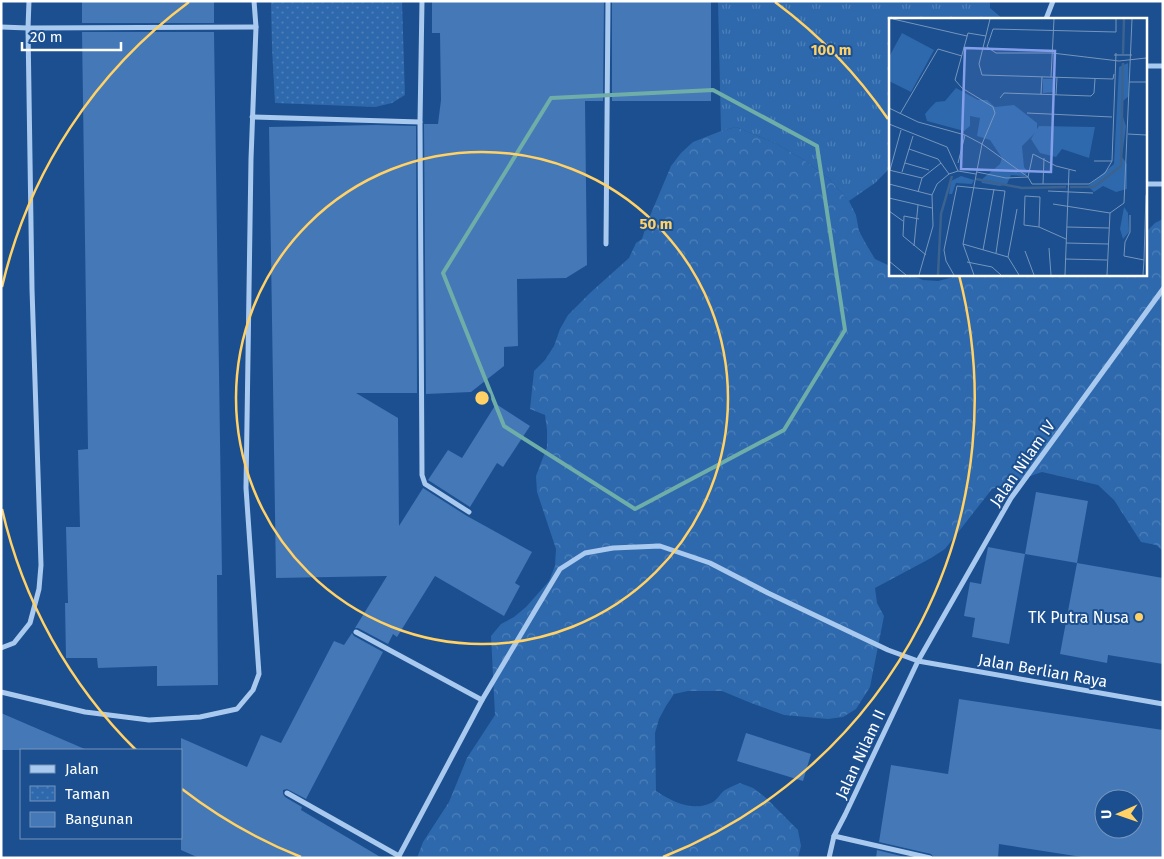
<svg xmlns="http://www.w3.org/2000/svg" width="1164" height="859" font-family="'Fira Sans',sans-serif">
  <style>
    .grass { fill: url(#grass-tufts) }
    .forest { fill: url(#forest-crowns) }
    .park { fill: url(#park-dots) }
    .building { fill: #4478b7; fill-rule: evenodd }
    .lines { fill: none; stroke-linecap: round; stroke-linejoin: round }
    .street { stroke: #a9c9ee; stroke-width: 5 }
    .marked { fill: none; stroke: #6fada8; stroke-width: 4; stroke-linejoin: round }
    .ring { fill: none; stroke: #ffd166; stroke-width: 2.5 }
    .poi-dot { fill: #ffd166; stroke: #1b4f8f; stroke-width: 2 }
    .labels { text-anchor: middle; stroke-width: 4; stroke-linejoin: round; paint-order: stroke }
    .street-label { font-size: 16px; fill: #fff; stroke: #1b4f8f }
    .poi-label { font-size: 16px; fill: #fff; stroke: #1b4f8f; text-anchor: end }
    .inset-river { fill: none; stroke: #3c6290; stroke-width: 2.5 }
    .inset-road { fill: none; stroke: #7695bc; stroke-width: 1 }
    .view { fill: #839eea; fill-opacity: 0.15; stroke: #839eea; stroke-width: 2.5 }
    .inset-edge { fill: none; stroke: #fff; stroke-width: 2.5 }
    .centre { fill: #ffd166; stroke: #1b4f8f; stroke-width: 2.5 }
    .ring-label { font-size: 15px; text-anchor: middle; font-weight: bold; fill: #ffd166; stroke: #1b4f8f; stroke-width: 4; stroke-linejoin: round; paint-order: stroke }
  </style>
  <defs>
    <pattern id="grass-tufts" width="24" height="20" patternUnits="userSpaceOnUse" patternTransform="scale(1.25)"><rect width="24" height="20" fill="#2e69ad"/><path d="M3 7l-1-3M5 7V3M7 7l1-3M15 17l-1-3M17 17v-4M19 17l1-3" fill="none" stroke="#4d80b9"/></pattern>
    <pattern id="forest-crowns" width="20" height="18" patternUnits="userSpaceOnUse" patternTransform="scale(1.25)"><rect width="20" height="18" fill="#2e69ad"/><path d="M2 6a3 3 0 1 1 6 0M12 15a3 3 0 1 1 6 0" fill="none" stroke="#4d80b9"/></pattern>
    <pattern id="park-dots" width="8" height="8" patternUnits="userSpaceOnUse" patternTransform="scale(1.25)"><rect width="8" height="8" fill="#2e69ad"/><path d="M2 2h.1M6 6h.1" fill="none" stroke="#4d80b9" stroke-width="1.8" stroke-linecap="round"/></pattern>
  </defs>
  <rect width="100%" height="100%" fill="#1b4f8f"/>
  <polygon class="grass" points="718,1 990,1 990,8 1003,19 890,19 890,168 875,183 849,201 828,178 804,160 777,144 736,127 721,131"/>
  <path class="forest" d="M 736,127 L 777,144 L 804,160 L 828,178 L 849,201 L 856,215 L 859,231 L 866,244 L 875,259 L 890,266 L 890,274 L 909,274 L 923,280 L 938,281 L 965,274 L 1145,274 L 1145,233 L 1155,223 L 1163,219 L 1163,551 L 1156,545 L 1141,542 L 1114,500 L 1098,485 L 1042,472 L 992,489 L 945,549 L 931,558 L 875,588 L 877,603 L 884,616 L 870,687 L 856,709 L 843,717 L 828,719 L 784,715 L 751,703 L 722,691 L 688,691 L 674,694 L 666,706 L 659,719 L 655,733 L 656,791 C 671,801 692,812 711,803 C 717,801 720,793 725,790 C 730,787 735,785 740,783 L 753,788 L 765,797 L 798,830 L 801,846 L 798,858 L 417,858 L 423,842 L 449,802 L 467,758 L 495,715 L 491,636 L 501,624 L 514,617 L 526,607 L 549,581 L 555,566 L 556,549 L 537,492 L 536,476 L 547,447 L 547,430 L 545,415 L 530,409 L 534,371 L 545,360 L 554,346 L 560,329 L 568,315 L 591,292 L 629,258 L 636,243 L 642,239 L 647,223 L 671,166 L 681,153 L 693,142 L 721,131 Z"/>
  <polygon class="park" points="271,1 402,1 405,95 392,103 375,107 275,103 272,48"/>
  <g class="building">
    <rect x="82" y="1" width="132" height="22"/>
    <polygon points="432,1 604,1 603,101 585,101 587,265 566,278 517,279 518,346 504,347 504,366 471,392 426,394 424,124 438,124 441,100 440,33 432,33"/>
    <rect x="612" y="1" width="99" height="100"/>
    <polygon points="82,32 214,32 222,575 217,575 218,685 157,686 157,666 98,668 97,658 66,658 65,603 68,603 66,527 80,527 78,450 88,449"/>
    <polygon points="376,125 416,126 417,393 356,393 398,418 399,526 423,488 467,516 532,552 515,583 520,586 504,616 435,576 397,637 393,634 388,644 358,628 355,628 387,576 276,578 269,127"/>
    <polygon points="496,404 530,426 503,467 497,463 470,507 428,480 448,450 462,458"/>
    <polygon points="1036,492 1088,501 1077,563 1025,554"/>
    <polygon points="988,547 1025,554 1009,644 972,637 975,618 964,616 970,582 981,584"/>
    <polygon points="1077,563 1163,578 1163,664 1108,655 1107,663 1060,654"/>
    <polygon points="352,633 354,636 383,652 306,799 287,789 283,790 283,794 285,797 302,807 301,810 382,858 199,858 181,850 181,738 247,767 261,735 281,743 334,641 344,645"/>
    <path d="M 959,699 L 1163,730 L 1163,858 L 1088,858 L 999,844 L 998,858 L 934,858 L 931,854 L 879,842 L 891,765 L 948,774 ZM 1104,799 L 1134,799 L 1134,829 L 1104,829 Z"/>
    <polygon points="1,713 87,750 1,750"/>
    <polygon points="746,733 811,754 803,781 737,761"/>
    <polygon points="877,850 909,858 876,858"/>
  </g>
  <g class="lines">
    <g class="street">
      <polyline points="422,1 420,122 422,475 425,484 469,512"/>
      <polyline points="1046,19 1053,1"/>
      <polyline points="1,27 28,28 256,27"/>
      <polyline points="1145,66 1163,66"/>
      <polyline points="252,117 420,122"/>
      <polyline points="1145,184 1163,184"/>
      <polyline points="606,244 608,1"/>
      <polyline points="356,632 482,700"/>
      <polyline points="1,648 14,643 30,623 39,589 41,565 32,289 28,28 29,1"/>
      <polyline points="1,692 85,712 149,720 200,717 237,709 253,690 259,674 246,488 251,159 256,27 254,1"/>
      <polyline points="287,793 399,856"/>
      <polyline points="834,836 930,858"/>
      <polyline points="398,858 482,700 533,614 560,569 585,553 613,548 660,546 710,563 768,593 888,650 918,661 1163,704"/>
      <polyline points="829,858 834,836 845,815 918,661 1011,498 1163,289"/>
    </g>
  </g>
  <path class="marked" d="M 713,90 L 817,146 L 845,330 L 784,430 L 635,509 L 504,426 L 443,273 L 551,98 Z"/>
  <g class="ring">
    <circle cx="482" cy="398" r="246"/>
    <path d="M301 857A493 493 0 0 1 182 789M136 750A493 493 0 0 1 2 509M2 287A493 493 0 0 1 189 2M775 2A493 493 0 0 1 888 119M959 275A493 493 0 0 1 663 857"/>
  </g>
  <circle class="poi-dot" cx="1139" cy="617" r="5"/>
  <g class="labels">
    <g class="street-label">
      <text transform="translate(1022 463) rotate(-55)" y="6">Jalan Nilam IV</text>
      <text transform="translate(1043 670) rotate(10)" y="6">Jalan Berlian Raya</text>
      <text transform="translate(860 754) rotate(-65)" y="6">Jalan Nilam II</text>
    </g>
    <g class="poi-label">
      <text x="1129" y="623">TK Putra Nusa</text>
    </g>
  </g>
  <g transform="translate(889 18)">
    <rect width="258" height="258" fill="#1b4f8f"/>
    <path d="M 150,108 L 206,109 L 200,140 L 173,131 L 167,139 L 151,135 L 142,121 Z" fill="#2e69ad"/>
    <path d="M 239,45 L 240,78 L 234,83 L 233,96 L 237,108 L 233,139 L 238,146 L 238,171 L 227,174 L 214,168 L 205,174 L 199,168 L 225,146 L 230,49 ZM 67,70 L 89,82 L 98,82 L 106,89 L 125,87 L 148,105 L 148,113 L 133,128 L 135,149 L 139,154 L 135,158 L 122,157 L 118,166 L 111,168 L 93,165 L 92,162 L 111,146 L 113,140 L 101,122 L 88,118 L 91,100 L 81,98 L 81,108 L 75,113 L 38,103 L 36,96 L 41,90 L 47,84 L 56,83 ZM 235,189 L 239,195 L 240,214 L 234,221 L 231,211 Z" fill="#2e69ad"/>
    <path d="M 154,61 L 166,61 L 166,74 L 154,75 ZM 72,158 L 85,162 L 83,166 L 67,165 L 63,176 L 60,176 L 62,163 Z" fill="#2e69ad"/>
    <path d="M 13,15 L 45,32 L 22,74 L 0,63 L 0,39 Z" fill="#2e69ad"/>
    <path class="inset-river" d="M 234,36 L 235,1M 87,161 L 133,170 L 177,169M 181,169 L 205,169 L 232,148 L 234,45M 49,257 L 52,196 L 63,158"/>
    <path class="inset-road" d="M 4,1 L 78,18M 101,1 L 90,46 L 93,57 L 224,61 L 225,56M 227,1 L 227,14 L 104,11 L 98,29 L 107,35 L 163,35 L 230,43 L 257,40M 225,37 L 243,37M 162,59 L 165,1M 240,64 L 257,64M 152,76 L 153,59M 167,77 L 168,59M 111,80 L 115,75 L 202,78 L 205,75 L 206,61M 0,90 L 29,104 L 76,117 L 93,126 L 139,159 L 143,166 L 200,166 L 216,155 L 223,143 L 227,35M 138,95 L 223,99M 11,96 L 49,31 L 73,38M 0,106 L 58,129 L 69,153M 239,116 L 257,117M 20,131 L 49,141 L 60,156M 205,143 L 223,143M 16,145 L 40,152M 69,145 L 76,117M 0,152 L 33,160M 1,152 L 12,112M 13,154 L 24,118M 88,154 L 117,160 L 139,159M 139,159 L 144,136 L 167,148 L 187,153M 0,166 L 43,177M 154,166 L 155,140M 159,173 L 204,175M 29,174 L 33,160 L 52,145M 136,178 L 151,179 L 150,209 L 135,207 ZM 0,180 L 43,190M 164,186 L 221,195M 0,193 L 14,203M 221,195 L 235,185 L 243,1M 241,197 L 241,214 L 236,224 L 235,238 L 255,242 L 254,257M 30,201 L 15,198 L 14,218 L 37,237M 150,209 L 177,221M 178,209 L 220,210M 177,225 L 219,226M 74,226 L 119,239 L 130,257M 25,228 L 29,187M 160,230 L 162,257M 94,232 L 105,171M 136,233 L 145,257M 119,239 L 128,191M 176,241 L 218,242M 255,242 L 257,177M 0,243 L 17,257M 78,244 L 103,249 L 112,257M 30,257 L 44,208 L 43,177 L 48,166 L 60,156 L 69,153 L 87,156M 65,257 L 57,243 L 55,232 L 68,168 L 116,173 L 107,235M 85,257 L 74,226 L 93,126 L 106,95 L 104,89 L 73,70 L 66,62 L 79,15 L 97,18M 176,257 L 180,152M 218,257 L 221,195"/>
    <path class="view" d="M 76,30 L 166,33 L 162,154 L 72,151 Z"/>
    <rect width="258" height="258" class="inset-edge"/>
  </g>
  <circle cx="482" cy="398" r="8" class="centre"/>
  <g class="ring-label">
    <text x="831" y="55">100 m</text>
    <text x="656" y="229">50 m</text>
  </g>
  <rect width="1164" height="859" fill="none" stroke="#ffffff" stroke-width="5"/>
  <rect x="20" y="749" width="162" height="90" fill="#1b4f8f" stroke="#7695bc"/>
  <rect x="30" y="765" width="25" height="8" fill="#a9c9ee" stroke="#7695bc"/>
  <text x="65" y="774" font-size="15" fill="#ffffff">Jalan</text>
  <rect x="30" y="786" width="25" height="15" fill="url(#park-dots)" stroke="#7695bc"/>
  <text x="65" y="799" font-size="15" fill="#ffffff">Taman</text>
  <rect x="30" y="812" width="25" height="15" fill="#4478b7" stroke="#7695bc"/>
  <text x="65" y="824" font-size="15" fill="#ffffff">Bangunan</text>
  <g transform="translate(1119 814) rotate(268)"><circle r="24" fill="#1b4f8f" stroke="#7695bc"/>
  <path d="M0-4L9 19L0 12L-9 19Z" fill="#ffd166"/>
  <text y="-8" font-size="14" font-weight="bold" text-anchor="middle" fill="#ffffff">U</text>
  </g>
  <path d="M22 42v8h99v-8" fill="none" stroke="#ffffff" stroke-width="2.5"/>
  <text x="30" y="42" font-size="15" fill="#ffffff" stroke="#1b4f8f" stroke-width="4" paint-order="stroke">20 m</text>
</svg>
